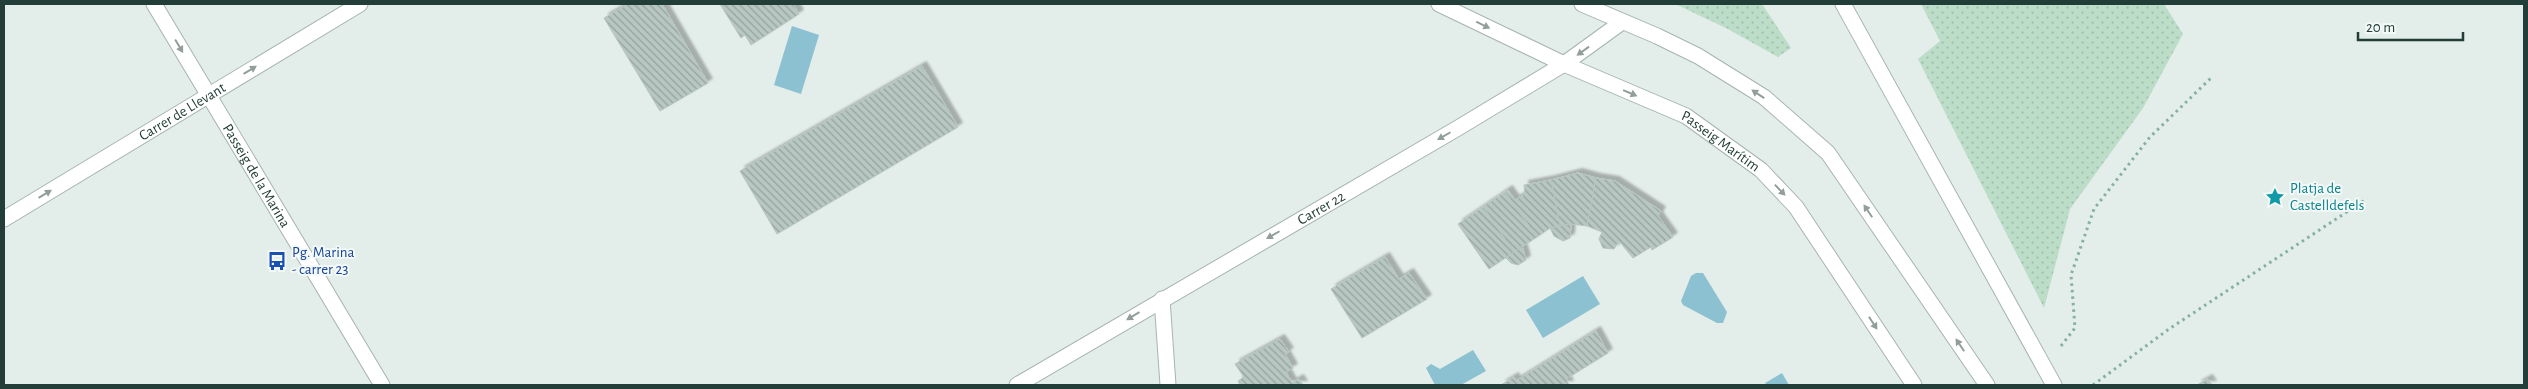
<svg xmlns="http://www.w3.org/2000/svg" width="2528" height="389" font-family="'Alegreya Sans',sans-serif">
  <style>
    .grass { fill: url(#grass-dots) }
    .water { fill: #8cc1d1 }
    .building { fill: url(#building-back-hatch); stroke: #b5c6c0; filter: url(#shadow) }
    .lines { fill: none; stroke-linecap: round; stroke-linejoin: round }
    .minor-casing { stroke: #a6b5b0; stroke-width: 17 }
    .path { stroke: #84b0a5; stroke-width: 3; stroke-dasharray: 2.5 4; stroke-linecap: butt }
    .minor { stroke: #fff; stroke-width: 15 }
    .oneway { fill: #919e9c }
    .labels { text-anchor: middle; stroke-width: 4; stroke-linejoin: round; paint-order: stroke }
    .street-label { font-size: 15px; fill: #233e38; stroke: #f3f9f7 }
    .culture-label { font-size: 15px; fill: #0d838f; stroke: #f3f9f7; text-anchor: start }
    .transit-label { font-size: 15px; fill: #164399; stroke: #f3f9f7; text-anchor: start }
  </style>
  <defs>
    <pattern id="grass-dots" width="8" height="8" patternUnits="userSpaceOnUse" patternTransform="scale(1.25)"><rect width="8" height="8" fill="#bcddc7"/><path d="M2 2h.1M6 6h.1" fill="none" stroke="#a1bfac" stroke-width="1.8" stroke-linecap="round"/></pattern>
    <pattern id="building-back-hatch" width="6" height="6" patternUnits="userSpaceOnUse" patternTransform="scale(1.25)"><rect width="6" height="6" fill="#b8c7c2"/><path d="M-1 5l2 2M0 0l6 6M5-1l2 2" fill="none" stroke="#95a39f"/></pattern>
    <filter id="shadow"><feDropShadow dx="4.5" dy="-4.5" stdDeviation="1" flood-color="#0004"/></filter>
  </defs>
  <rect width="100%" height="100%" fill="#e3ede9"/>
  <g class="grass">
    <polygon points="1675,4 1762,4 1791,48 1778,57 1726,28"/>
    <polygon points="1921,4 2164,4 2183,34 2143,108 2070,209 2044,308 1918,59 1940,41"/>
  </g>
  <g class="water">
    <polygon points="792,26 819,35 801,94 774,85"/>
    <polygon points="1696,273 1703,273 1727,312 1723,323 1717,323 1683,305 1681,301 1691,276"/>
    <polygon points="1583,276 1600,304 1543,338 1526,310"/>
    <polygon points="1473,350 1486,371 1461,385 1435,385 1426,368 1431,364 1440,369"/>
    <polygon points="1782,373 1789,385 1767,385 1765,383"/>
  </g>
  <g class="building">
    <polygon points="628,4 662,4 708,83 660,111 604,18"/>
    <polygon points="720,4 793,4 799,14 751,45 745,35 741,38"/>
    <polygon points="922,66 958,127 777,234 740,171"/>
    <polygon points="1578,173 1596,178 1587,226 1571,224 1560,226 1551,180"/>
    <polygon points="1596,178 1615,181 1661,211 1658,216 1673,237 1652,250 1651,247 1633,258 1619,241 1614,249 1603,248 1599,239 1602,232 1587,226"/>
    <polygon points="1551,180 1560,226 1550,228 1537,237 1505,192 1508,190 1515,200 1525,194 1524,185"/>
    <polygon points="1505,192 1537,237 1514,252 1483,207"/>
    <polygon points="1483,207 1514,252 1489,269 1458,224"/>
    <polygon points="1571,224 1570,238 1563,241 1554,236 1550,228"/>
    <polygon points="1522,246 1526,260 1518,265 1511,263 1506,258"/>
    <polygon points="1385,257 1399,279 1409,273 1427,299 1362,338 1331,289"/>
    <polygon points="1596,331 1608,353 1566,379 1569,385 1501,385 1514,377 1516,381"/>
    <polygon points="1280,339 1289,352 1285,354 1293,368 1286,372 1292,383 1299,379 1303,385 1240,385 1238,381 1244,377 1235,364"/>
    <polygon points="2208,379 2212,385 2197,385"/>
  </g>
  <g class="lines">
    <g class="minor-casing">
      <g id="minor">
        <path id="s1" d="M 154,4 L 382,385"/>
        <path id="s2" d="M 1439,4 L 1564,64 L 1686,116 L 1761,170 L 1796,207 L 1914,385"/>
        <polyline points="1582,4 1657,36 1698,56 1764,97 1828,153 1987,385"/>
        <polyline points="1843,4 2054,385"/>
        <path id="s3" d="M 4,219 L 360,4"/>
        <polyline points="1162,299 1168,385"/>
        <path id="s4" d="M 1017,385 L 1458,128 L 1564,64 L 1622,22"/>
      </g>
    </g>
    <g class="path">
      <polyline points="2061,346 2075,328 2071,275 2094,209 2150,137 2211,78"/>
      <polyline points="2093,385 2169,329 2365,200"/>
    </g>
    <use href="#minor" class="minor"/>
  </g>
  <defs><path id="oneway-solid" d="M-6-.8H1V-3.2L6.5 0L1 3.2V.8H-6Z" transform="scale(1.25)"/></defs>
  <g class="oneway">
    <use href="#oneway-solid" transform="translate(1483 25) rotate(26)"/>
    <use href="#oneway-solid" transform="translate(179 46) rotate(59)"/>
    <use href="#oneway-solid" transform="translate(1583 51) rotate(144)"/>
    <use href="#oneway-solid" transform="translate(250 70) rotate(-31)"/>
    <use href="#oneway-solid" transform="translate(1630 93) rotate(23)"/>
    <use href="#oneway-solid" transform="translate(1758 94) rotate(-147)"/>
    <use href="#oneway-solid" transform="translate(1444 136) rotate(150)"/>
    <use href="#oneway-solid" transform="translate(1780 190) rotate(46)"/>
    <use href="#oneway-solid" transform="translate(45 194) rotate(-31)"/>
    <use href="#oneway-solid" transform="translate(1868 211) rotate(-124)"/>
    <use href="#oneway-solid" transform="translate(1273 235) rotate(150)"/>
    <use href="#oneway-solid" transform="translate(1133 316) rotate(149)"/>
    <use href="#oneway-solid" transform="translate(1873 323) rotate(57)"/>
    <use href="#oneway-solid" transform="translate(1960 345) rotate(-124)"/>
  </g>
  <defs>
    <g id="sight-bare" transform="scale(1.5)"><path d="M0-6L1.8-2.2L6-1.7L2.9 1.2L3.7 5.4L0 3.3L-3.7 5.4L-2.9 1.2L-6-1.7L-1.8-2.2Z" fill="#0f9aa8" stroke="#f3f9f7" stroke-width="2.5" paint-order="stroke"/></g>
    <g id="bus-bare" transform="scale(1.5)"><path d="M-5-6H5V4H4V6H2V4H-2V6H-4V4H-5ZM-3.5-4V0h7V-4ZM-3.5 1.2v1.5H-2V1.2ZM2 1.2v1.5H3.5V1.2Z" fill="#1a4fb4" stroke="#f3f9f7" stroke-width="2.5" paint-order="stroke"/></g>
  </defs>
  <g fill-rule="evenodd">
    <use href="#sight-bare" x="2275" y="197"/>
    <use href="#bus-bare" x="277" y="261"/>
  </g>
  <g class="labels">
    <g class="street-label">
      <text dy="5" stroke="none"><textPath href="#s3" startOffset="208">Carrer de Llevant</textPath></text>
      <text dy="5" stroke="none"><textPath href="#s2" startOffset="314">Passeig Marítim</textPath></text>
      <text dy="5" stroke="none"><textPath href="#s1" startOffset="200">Passeig de la Marina</textPath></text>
      <text dy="5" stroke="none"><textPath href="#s4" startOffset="352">Carrer 22</textPath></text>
    </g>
    <g class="culture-label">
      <text x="2290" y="193">Platja de<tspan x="2290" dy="17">Castelldefels</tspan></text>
    </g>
    <g class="transit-label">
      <text x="292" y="257">Pg. Marina<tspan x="292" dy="17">- carrer 23</tspan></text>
    </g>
  </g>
  <rect width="2528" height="389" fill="none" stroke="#233e38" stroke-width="10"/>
  <path d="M2358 32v8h105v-8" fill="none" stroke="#233e38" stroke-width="2.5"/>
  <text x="2366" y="32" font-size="15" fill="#233e38" stroke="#f3f9f7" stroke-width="4" paint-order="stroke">20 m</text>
</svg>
